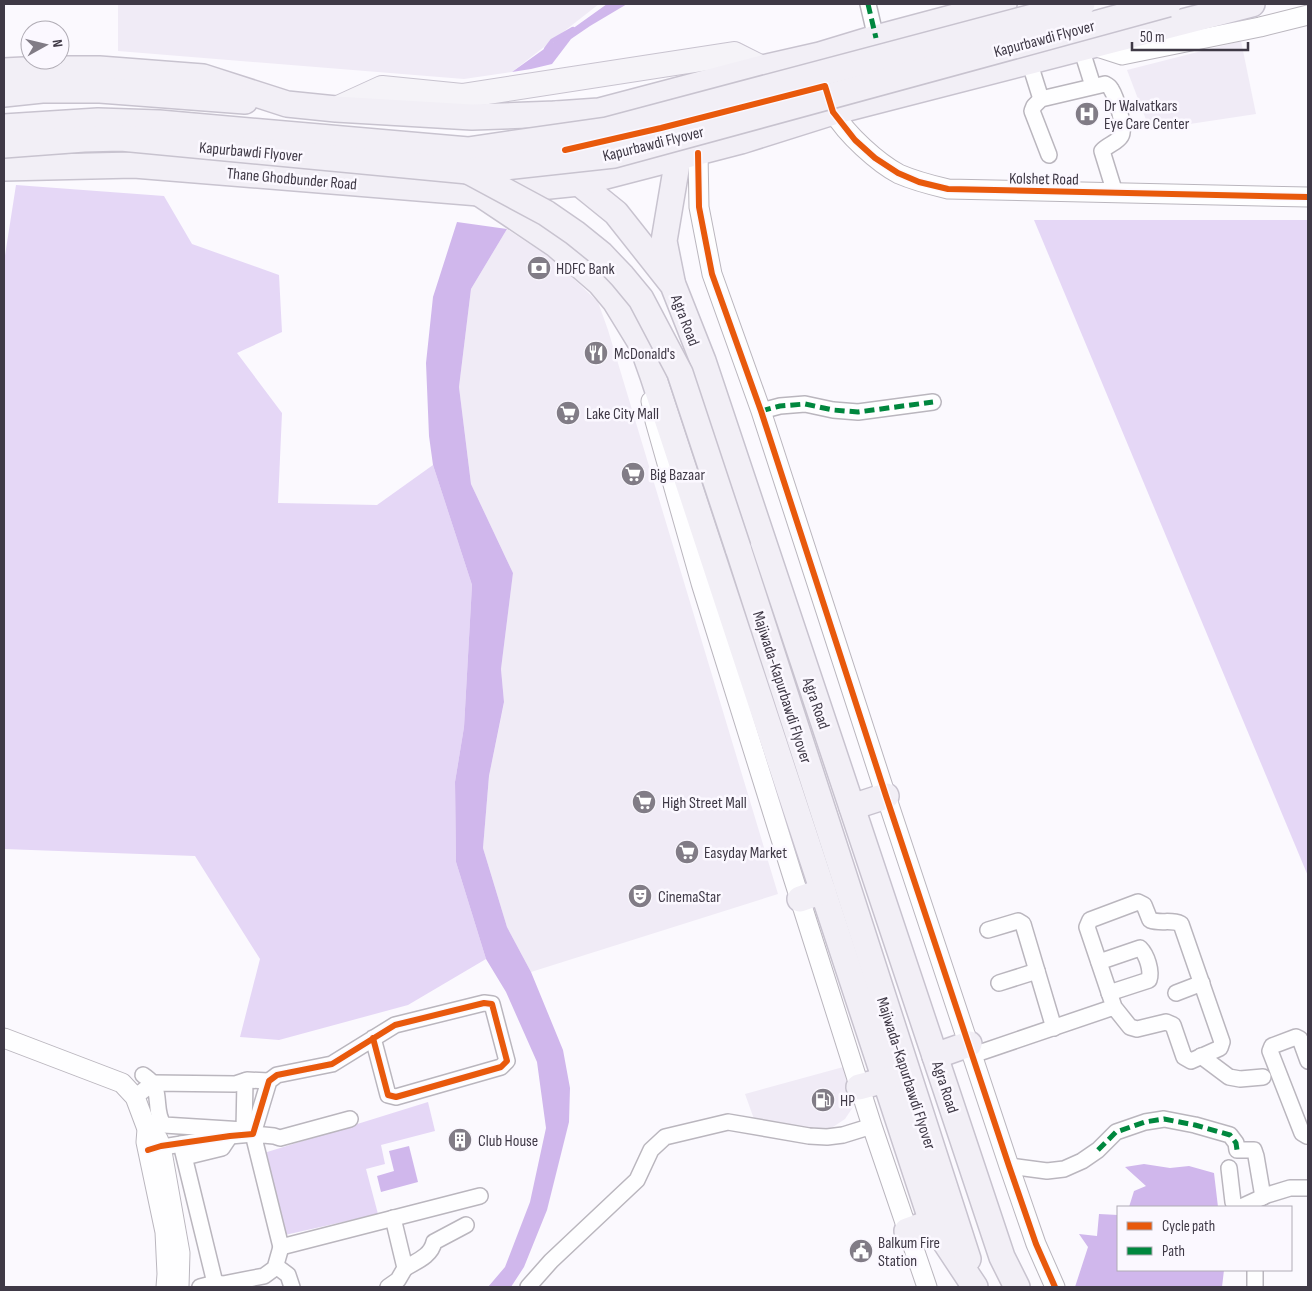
<svg xmlns="http://www.w3.org/2000/svg" width="1312" height="1291" font-family="'Sofia Sans Condensed',sans-serif">
  <style>
    .built { fill: #f0ebf6 }
    .green { fill: #e5d7f6 }
    .water { fill: #d0b7ec }
    .lines { fill: none; stroke-linecap: round; stroke-linejoin: round }
    .stream { stroke: #d0b7ec; stroke-width: 4.5 }
    .minor-casing { stroke: #bab6be; stroke-width: 18 }
    .tertiary-casing { stroke: #bab6be; stroke-width: 21 }
    .primary-casing { stroke: #c8c3cf; stroke-width: 26 }
    .trunk-casing { stroke: #c8c3cf; stroke-width: 28 }
    .minor { stroke: #fefeff; stroke-width: 15 }
    .tertiary { stroke: #fefeff; stroke-width: 19 }
    .primary { stroke: #f5f3f8; stroke-width: 24 }
    .trunk { stroke: #f2eff6; stroke-width: 25 }
    .trunk-bridge-casing { stroke: #c8c3cf; stroke-width: 28; stroke-linecap: butt }
    .trunk-bridge { stroke: #f2eff6; stroke-width: 25 }
    .quiet { stroke: #00873e; stroke-width: 5; stroke-dasharray: 10 5; stroke-linecap: butt }
    .cycleway-casing { stroke: #fbf8ff; stroke-width: 9 }
    .cycleway { stroke: #e8590c; stroke-width: 6 }
    .labels { text-anchor: middle; stroke-width: 5; stroke-linejoin: round; paint-order: stroke }
    .street-label { font-size: 16px; fill: #3f3946; stroke: #fbf8ff }
    .poi-label { font-size: 16px; fill: #3f3946; stroke: #fbf8ff; text-anchor: start }
  </style>
  <rect width="100%" height="100%" fill="#fbf9fe"/>
  <g class="built">
    <polygon points="118,4 599,4 512,72 464,79 118,51"/>
    <polygon points="1241,41 1256,114 1150,130 1127,70"/>
    <polygon points="507,229 554,260 598,302 608,330 778,894 531,972 507,927 483,848 489,776 504,703 501,669 513,573 471,484 459,387 471,289"/>
    <polygon points="847,1066 856,1093 853,1107 845,1119 833,1127 820,1131 754,1119 745,1094"/>
  </g>
  <g class="green">
    <polygon points="16,185 164,196 192,244 279,275 282,332 237,353 282,413 278,503 377,505 433,465 472,585 464,727 455,782 456,862 486,959 408,1005 279,1040 240,1037 260,959 195,856 4,849 4,262"/>
    <polygon points="1034,220 1308,220 1308,876"/>
    <polygon points="428,1102 435,1131 381,1145 385,1164 366,1169 378,1214 285,1235 264,1153"/>
  </g>
  <g class="water">
    <polygon points="607,4 627,4 590,26 571,39 552,64 531,69 512,72"/>
    <polygon points="457,222 507,229 471,289 459,387 471,484 513,573 501,669 504,702 489,776 483,848 507,927 531,972 563,1050 570,1088 569,1122 547,1210 524,1267 511,1287 488,1287 505,1267 530,1202 546,1128 537,1062 506,992 486,959 456,862 455,782 464,727 472,585 433,465 429,436 426,363 433,297"/>
    <polygon points="409,1146 418,1182 381,1192 377,1176 394,1171 389,1151"/>
    <polygon points="1144,1164 1170,1168 1189,1166 1214,1173 1218,1207 1129,1207 1134,1191 1146,1186 1125,1167"/>
    <polygon points="1099,1214 1118,1215 1118,1270 1224,1270 1222,1287 1075,1287 1088,1247 1079,1234 1097,1236"/>
  </g>
  <g class="lines">
    <polyline class="stream" points="546,49 552,41 573,29"/>
    <g class="minor-casing">
      <g id="minor">
        <polyline points="868,4 876,38"/>
        <polyline points="1081,48 1093,86"/>
        <polyline points="1029,61 1041,99"/>
        <path d="M 1049,155 L 1032,111 L 1034,106 L 1041,99 L 1105,84 C 1107,85 1110,87 1111,89 C 1116,97 1126,128 1121,136 C 1117,143 1107,145 1102,151 L 1115,193"/>
        <polyline points="761,411 780,406 805,404 833,410 858,412 933,402"/>
        <polyline points="988,930 1018,921 1023,924 1054,1028"/>
        <path d="M 1099,962 L 1140,948 C 1147,955 1152,971 1149,980 L 1109,993"/>
        <polyline points="999,983 1037,971"/>
        <polyline points="1176,993 1202,983"/>
        <path d="M 973,1055 L 1114,1007 L 1130,1027 L 1137,1029 L 1166,1022 L 1173,1025 L 1184,1057 L 1191,1061 L 1220,1048 L 1222,1042 L 1181,924 C 1171,919 1161,924 1150,920 L 1144,905 L 1138,902 L 1090,920 L 1087,927 L 1114,1007"/>
        <polyline points="1201,1056 1229,1077 1240,1079 1263,1077"/>
        <polyline points="1308,1061 1300,1039 1296,1037 1272,1046 1270,1051 1302,1133 1307,1136 1308,1135"/>
        <path d="M 143,1075 C 146,1077 150,1080 152,1083 C 161,1094 154,1114 164,1125 L 244,1130 L 245,1081"/>
        <polyline points="135,1097 153,1083 235,1084 247,1080 269,1081"/>
        <polyline points="350,1119 280,1138 274,1136 253,1134 281,1247 480,1196"/>
        <polyline points="181,1144 215,1283"/>
        <polyline points="151,1149 230,1136 253,1134 269,1081 277,1075 332,1064 395,1025 484,1003 492,1004 507,1061 501,1067 396,1097 388,1095 373,1038"/>
        <polyline points="185,1157 222,1148 230,1136"/>
        <polyline points="1009,1166 1047,1171 1064,1169 1082,1161 1098,1150 1116,1132 1145,1122 1164,1119 1195,1125 1230,1135 1236,1143 1237,1150 1254,1150 1256,1156 1263,1197"/>
        <polyline points="1229,1168 1233,1202 1237,1207"/>
        <polyline points="1241,1207 1267,1195 1290,1188 1308,1188"/>
        <polyline points="276,1266 288,1275 292,1287"/>
        <path d="M 405,1268 C 417,1261 431,1256 434,1242 L 466,1225"/>
        <polyline points="200,1287 215,1283 223,1284 264,1276 275,1268 281,1247"/>
        <polyline points="388,1287 398,1280 405,1268 393,1218"/>
        <polyline points="528,1287 551,1261 637,1180 651,1150 665,1137 728,1122 809,1136 827,1137 843,1135 872,1126"/>
        <polyline points="1255,1287 1255,1270"/>
      </g>
    </g>
    <g class="tertiary-casing">
      <g id="tertiary">
        <polyline points="1091,45 1122,55 1260,27 1308,15"/>
        <path d="M 830,102 C 831,105 832,109 834,113 C 846,134 878,163 899,174 C 915,181 931,185 948,189 L 1308,197"/>
        <polyline points="695,119 753,105"/>
        <polyline points="698,153 699,207 712,274 761,411 886,796 1009,1166 1036,1244 1055,1287"/>
        <polyline points="651,401 655,421 701,583 792,874 872,1126 927,1287"/>
        <polyline points="4,1038 122,1083 135,1097 147,1129 146,1142 165,1232 167,1274 166,1287"/>
        <polyline points="147,1129 158,1139 161,1146 180,1253 179,1287"/>
      </g>
    </g>
    <g class="primary-casing">
      <polyline id="primary" points="336,109 382,88 462,96 734,54 762,68"/>
    </g>
    <g class="trunk-casing">
      <g id="trunk">
        <polyline points="4,71 44,69 99,69 203,77 287,104 336,109 472,117 556,114 599,111 762,68 820,55 876,38 1004,4"/>
        <polyline points="4,94 42,90 100,90 245,101"/>
        <polyline points="556,114 565,150 579,183 616,213 673,285 703,361 1002,1257 1017,1287"/>
        <polyline points="4,168 134,165 479,193 579,183 741,141 833,112 1252,4"/>
        <polyline points="479,193 555,244 600,283 615,301 642,345 653,376 932,1222 975,1287"/>
        <polyline points="672,281 664,241 678,158"/>
        <polyline points="738,548 968,1259"/>
        <polyline points="852,807 886,796"/>
        <polyline points="800,899 823,891"/>
        <polyline points="935,1056 969,1044"/>
        <polyline points="859,1087 885,1080"/>
        <polyline points="907,1231 932,1222"/>
      </g>
    </g>
    <use href="#minor" class="minor"/>
    <use href="#tertiary" class="tertiary"/>
    <use href="#primary" class="primary"/>
    <use href="#trunk" class="trunk"/>
    <g class="trunk-bridge-casing">
      <g id="trunk-bridge">
        <polyline points="4,127 98,121 159,123 468,150 607,130 1082,4"/>
        <polyline points="4,145 84,139 121,138 468,171 614,155 1168,4"/>
        <polyline points="468,171 546,213 575,233 601,254 622,276 641,299 680,373 738,548"/>
      </g>
    </g>
    <use href="#trunk-bridge" class="trunk-bridge"/>
    <g class="quiet">
      <polyline points="868,4 876,38"/>
      <polyline points="761,411 780,406 805,404 833,410 858,412 933,402"/>
      <polyline points="1098,1150 1116,1132 1145,1122 1164,1119 1195,1125 1230,1135 1236,1143 1237,1150"/>
    </g>
    <g class="cycleway-casing">
      <g id="cycleway">
        <polyline points="565,150 661,128 825,86 833,112 855,140 875,158 898,173 919,182 948,189 1308,197"/>
        <polyline points="698,153 699,207 712,274 761,411 886,796 1009,1166 1036,1244 1055,1287"/>
        <polyline points="148,1150 161,1146 230,1136 253,1134 269,1081 277,1075 332,1064 395,1025 484,1003 492,1004 507,1061 501,1067 396,1097 388,1095 373,1038"/>
      </g>
    </g>
    <use href="#cycleway" class="cycleway"/>
  </g>
  <defs>
    <g id="hospital-disc" transform="scale(1.25)"><circle r="9.5" fill="#817c86" stroke="#fbf8ff"/><path d="M-5-5h3v3.5h4V-5h3V5h-3V1.5h-4V5h-3Z" fill="#fff"/></g>
    <g id="bank-disc" transform="scale(1.25)"><circle r="9.5" fill="#817c86" stroke="#fbf8ff"/><path d="M-6-4H6V4H-6ZM0-2.3a2.3 2.3 0 1 0 0 4.6a2.3 2.3 0 1 0 0-4.6Z" fill="#fff"/></g>
    <g id="restaurant-disc" transform="scale(1.25)"><circle r="9.5" fill="#817c86" stroke="#fbf8ff"/><path d="M-5-6h1v4h1v-4h1v4h1v-4h1v5L-1.5 .5V6h-2V.5L-5-1ZM5-6V6H3V1.5H1.5Q1.5-4 5-6Z" fill="#fff"/></g>
    <g id="supermarket-disc" transform="scale(1.25)"><circle r="9.5" fill="#817c86" stroke="#fbf8ff"/><path d="M-6-5.5h2.5l.6 2H6L4.5 2H-2.5L-4.4-4H-6ZM-1.5 3.2a1.3 1.3 0 1 0 .1 0ZM3 3.2a1.3 1.3 0 1 0 .1 0Z" fill="#fff"/></g>
    <g id="theatre-disc" transform="scale(1.25)"><circle r="9.5" fill="#817c86" stroke="#fbf8ff"/><path d="M-5-5.5Q0-4 5-5.5V0Q5 5 0 6Q-5 5-5 0ZM-3.3-2.5H-1v1.5H-3.3ZM1-2.5H3.3v1.5H1ZM-2.8 1Q0 5.5 2.8 1Z" fill="#fff"/></g>
    <g id="fuel-disc" transform="scale(1.25)"><circle r="9.5" fill="#817c86" stroke="#fbf8ff"/><path d="M-5.5-6h7V0h2V4h1.3V-2.5L3-4.5l.8-.8L6-3V5H2.5V1h-1V6h-7ZM-4.2-4.7v3.2H.2V-4.7Z" fill="#fff"/></g>
    <g id="building-disc" transform="scale(1.25)"><circle r="9.5" fill="#817c86" stroke="#fbf8ff"/><path d="M-4-6H4V6H1V3H-1V6H-4ZM-2.5-4.3h1.7v1.8h-1.7ZM.8-4.3h1.7v1.8H.8ZM-2.5-1h1.7V.8h-1.7ZM.8-1h1.7V.8H.8Z" fill="#fff"/></g>
    <g id="civic-disc" transform="scale(1.25)"><circle r="9.5" fill="#817c86" stroke="#fbf8ff"/><path d="M-.6-6.5H3V-4.5H.6V-3L4-1V1h2V6H-6V1h2V-1L-.6-3ZM-1.2 2.5V6h2.4V2.5Z" fill="#fff"/></g>
  </defs>
  <g fill-rule="evenodd">
    <use href="#hospital-disc" x="1087" y="114"/>
    <use href="#bank-disc" x="539" y="268"/>
    <use href="#restaurant-disc" x="596" y="353"/>
    <use href="#supermarket-disc" x="568" y="413"/>
    <use href="#supermarket-disc" x="633" y="474"/>
    <use href="#supermarket-disc" x="644" y="802"/>
    <use href="#supermarket-disc" x="687" y="852"/>
    <use href="#theatre-disc" x="640" y="896"/>
    <use href="#fuel-disc" x="823" y="1100"/>
    <use href="#building-disc" x="460" y="1140"/>
    <use href="#civic-disc" x="861" y="1251"/>
  </g>
  <g class="labels">
    <g class="street-label">
      <text transform="translate(1044 38) rotate(-15)" y="6">Kapurbawdi Flyover</text>
      <text transform="translate(653 143) rotate(-14)" y="6">Kapurbawdi Flyover</text>
      <text transform="translate(251 151) rotate(5)" y="6">Kapurbawdi Flyover</text>
      <text transform="translate(292 178) rotate(5)" y="6">Thane Ghodbunder Road</text>
      <text transform="translate(1044 178) rotate(1)" y="6">Kolshet Road</text>
      <text transform="translate(686 320) rotate(69)" y="6">Agra Road</text>
      <text transform="translate(783 687) rotate(72)" y="6">Majiwada-Kapurbawdi Flyover</text>
      <text transform="translate(817 703) rotate(71)" y="6">Agra Road</text>
      <text transform="translate(907 1073) rotate(72)" y="6">Majiwada-Kapurbawdi Flyover</text>
      <text transform="translate(946 1087) rotate(72)" y="6">Agra Road</text>
    </g>
    <g class="poi-label">
      <text x="1104" y="111">Dr Walvatkars<tspan x="1104" dy="18">Eye Care Center</tspan></text>
      <text x="556" y="274">HDFC Bank</text>
      <text x="614" y="359">McDonald's</text>
      <text x="586" y="419">Lake City Mall</text>
      <text x="650" y="480">Big Bazaar</text>
      <text x="662" y="808">High Street Mall</text>
      <text x="704" y="858">Easyday Market</text>
      <text x="658" y="902">CinemaStar</text>
      <text x="840" y="1106">HP</text>
      <text x="478" y="1146">Club House</text>
      <text x="878" y="1248">Balkum Fire<tspan x="878" dy="18">Station</tspan></text>
    </g>
  </g>
  <rect width="1312" height="1291" fill="none" stroke="#3f3946" stroke-width="10"/>
  <rect x="1117" y="1206" width="175" height="65" fill="#fbf8ff" stroke="#b0acb5"/>
  <rect x="1127" y="1222" width="25" height="8" fill="#e8590c" stroke="#b0acb5"/>
  <text x="1162" y="1231" font-size="15" fill="#3f3946">Cycle path</text>
  <rect x="1127" y="1247" width="25" height="8" fill="#00873e" stroke="#b0acb5"/>
  <text x="1162" y="1256" font-size="15" fill="#3f3946">Path</text>
  <g transform="translate(45 45) rotate(82)"><circle r="24" fill="#fbf8ff" stroke="#b0acb5"/>
  <path d="M0-4L9 19L0 12L-9 19Z" fill="#817c86"/>
  <text y="-8" font-size="14" font-weight="bold" text-anchor="middle" fill="#3f3946">N</text>
  </g>
  <path d="M1132 42v8h116v-8" fill="none" stroke="#3f3946" stroke-width="2.5"/>
  <text x="1140" y="42" font-size="15" fill="#3f3946" stroke="#fbf8ff" stroke-width="4" paint-order="stroke">50 m</text>
</svg>
